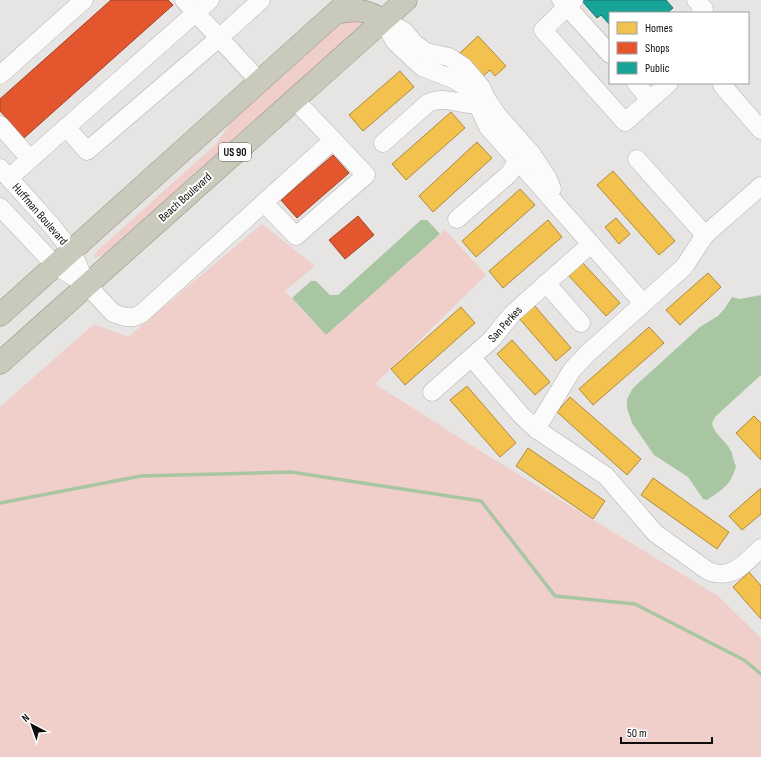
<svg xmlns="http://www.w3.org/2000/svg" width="761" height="757" font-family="'Sofia Sans Condensed',sans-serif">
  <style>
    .green { fill: #f0ceca }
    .water { fill: #a9c6a2 }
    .homes { fill: #f2c14e; stroke: #ae8b3a }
    .shops { fill: #e4572e; stroke: #a44124 }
    .public { fill: #17a398; stroke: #14766e }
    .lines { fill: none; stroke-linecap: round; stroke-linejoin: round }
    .stream { stroke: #a9c6a2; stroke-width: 3.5 }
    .minor-casing { stroke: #b2b1af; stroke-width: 19 }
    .highway-casing { stroke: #919181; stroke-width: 23 }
    .minor { stroke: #fbfbfb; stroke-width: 18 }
    .highway { stroke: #c9cabb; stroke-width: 22 }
    .labels { text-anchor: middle; stroke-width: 4; stroke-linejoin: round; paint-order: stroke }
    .shield { fill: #fff; stroke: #565655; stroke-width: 1 }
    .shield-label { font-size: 11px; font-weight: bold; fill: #0e0e0c }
    .street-label { font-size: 12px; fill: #0e0e0c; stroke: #fff }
  </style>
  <rect width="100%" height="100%" fill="#e7e5e3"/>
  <g class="green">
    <polygon points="367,20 105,254 95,258 94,257 96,252 216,144 232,121 338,26 345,22"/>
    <polygon points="262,224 315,266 285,291 326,335 445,230 486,275 375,384 485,454 718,596 761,638 761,757 0,757 0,407 94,324 128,337"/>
  </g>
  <g class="water">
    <polygon points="421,220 427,220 440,234 326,335 292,298 311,281 316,281 330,295 338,295"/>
    <path d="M 761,295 L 761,375 L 716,416 L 712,423 C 714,435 726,440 731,451 C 733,455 733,461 736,466 C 731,485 723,489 707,500 L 703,499 L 688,477 L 654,455 L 632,423 L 627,408 L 627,399 L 633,388 L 700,327 L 718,316 L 725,308 L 732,297 L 739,299 Z"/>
  </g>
  <g class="homes">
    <polygon points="478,36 506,66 495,76 490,70 482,77 460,53"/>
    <polygon points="400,71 414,87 363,131 349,115"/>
    <polygon points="451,112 465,128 406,180 392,164"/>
    <polygon points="477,142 492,158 433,212 419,196"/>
    <polygon points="613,171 675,241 659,255 597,185"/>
    <polygon points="520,189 535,205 476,257 462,241"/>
    <polygon points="616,218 630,234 619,244 605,227"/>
    <polygon points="548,220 562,237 503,288 489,271"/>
    <polygon points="582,262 620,303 606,316 568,275"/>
    <polygon points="708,273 721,287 680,325 666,310"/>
    <polygon points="534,305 571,348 556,361 519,318"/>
    <polygon points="461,307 475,323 405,385 391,369"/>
    <polygon points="649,327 664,343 593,405 579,389"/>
    <polygon points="512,340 550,382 535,395 497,354"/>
    <polygon points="467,386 516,443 500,457 450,400"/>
    <polygon points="570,397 641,459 627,475 557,412"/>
    <polygon points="754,416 761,423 761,460 736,433"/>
    <polygon points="528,448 605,501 593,519 516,466"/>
    <polygon points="653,478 729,532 717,549 641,495"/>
    <polygon points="761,488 761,514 742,530 729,516"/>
    <polygon points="749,572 761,586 761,619 733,587"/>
  </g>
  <g class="shops">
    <polygon points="111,0 168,0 173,5 24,138 0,111 0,99"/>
    <polygon points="333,155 349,173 297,218 281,200"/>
    <polygon points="358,216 374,235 345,259 329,240"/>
  </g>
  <polygon class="public" points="584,0 666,0 673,8 667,13 610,13 610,25 601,15 597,18 582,1"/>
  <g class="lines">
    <polyline class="stream" points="0,503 141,476 291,472 481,501 555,596 635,604 744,660 761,674"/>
    <g class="minor-casing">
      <g id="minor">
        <polyline points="184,0 259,81"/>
        <polyline points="561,0 610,54"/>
        <polyline points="574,0 543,30 625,122 669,83"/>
        <polyline points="696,0 704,9 700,13"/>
        <polyline points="383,20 395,42 422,67 453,79 471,90 488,127 643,303"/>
        <polyline points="383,20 404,31 415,44 426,52 449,57 464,67 481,87 486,98 498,116 531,153 548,179 552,189"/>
        <polyline points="0,75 84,0"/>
        <polyline points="636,83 650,100"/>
        <polyline points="722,85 761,130"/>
        <polyline points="0,125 30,159"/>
        <polyline points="66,127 87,151 219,38 261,0"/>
        <path d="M 383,143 L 428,103 C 446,94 466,109 486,103"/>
        <polyline points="637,159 705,235"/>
        <polyline points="0,168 52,226 72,252 87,285 113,313 125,317 134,317 141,314 333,140 294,99"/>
        <polyline points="9,178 210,0"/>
        <polyline points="264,203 296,236 366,175 333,140"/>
        <polyline points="0,207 56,266 87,285"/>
        <polyline points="457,219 509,174 524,152"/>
        <polyline points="546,283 581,323"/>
        <path d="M 472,358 L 521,415 L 536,429 L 606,476 L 655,533 L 708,571 C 714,573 721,575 727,573 C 740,571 752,556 761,548"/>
        <polyline points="432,392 491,340 513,313 591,244"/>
        <polyline points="536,429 572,370 587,354 684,267 705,235 761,186"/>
      </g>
    </g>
    <g class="highway-casing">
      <g id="highway">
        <path d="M 336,13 C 358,9 364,9 383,20"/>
        <polyline points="0,315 350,0"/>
        <polyline points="0,363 406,0"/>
      </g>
    </g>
    <use href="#minor" class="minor"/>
    <use href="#highway" class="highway"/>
  </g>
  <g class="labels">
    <rect class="shield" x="219" y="143" width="32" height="18" rx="3"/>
    <g class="shield-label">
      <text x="235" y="156">US 90</text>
    </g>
    <g class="street-label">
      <text transform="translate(185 197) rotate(-42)" y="4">Beach Boulevard</text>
      <text transform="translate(40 214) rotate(49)" y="4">Huffman Boulevard</text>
      <text transform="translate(505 324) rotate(-48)" y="4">San Perkes</text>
    </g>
  </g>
  <rect x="609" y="12" width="140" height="72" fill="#ffffff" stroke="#9f9f9e"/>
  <rect x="617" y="22" width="20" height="12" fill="#f2c14e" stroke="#9f9f9e"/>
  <text x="645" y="32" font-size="12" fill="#0e0e0c">Homes</text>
  <rect x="617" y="42" width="20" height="12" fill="#e4572e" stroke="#9f9f9e"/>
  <text x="645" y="52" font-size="12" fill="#0e0e0c">Shops</text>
  <rect x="617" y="62" width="20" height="12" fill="#17a398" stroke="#9f9f9e"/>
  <text x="645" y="72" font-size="12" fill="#0e0e0c">Public</text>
  <g transform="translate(32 725) rotate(319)" stroke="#ffffff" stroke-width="3" paint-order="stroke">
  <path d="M0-3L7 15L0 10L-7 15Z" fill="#0e0e0c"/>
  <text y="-6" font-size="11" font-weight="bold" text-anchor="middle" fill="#0e0e0c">N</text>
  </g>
  <path d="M621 737v6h91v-6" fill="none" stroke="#0e0e0c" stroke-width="2"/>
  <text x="627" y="737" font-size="12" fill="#0e0e0c" stroke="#ffffff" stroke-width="3" paint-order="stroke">50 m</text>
</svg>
